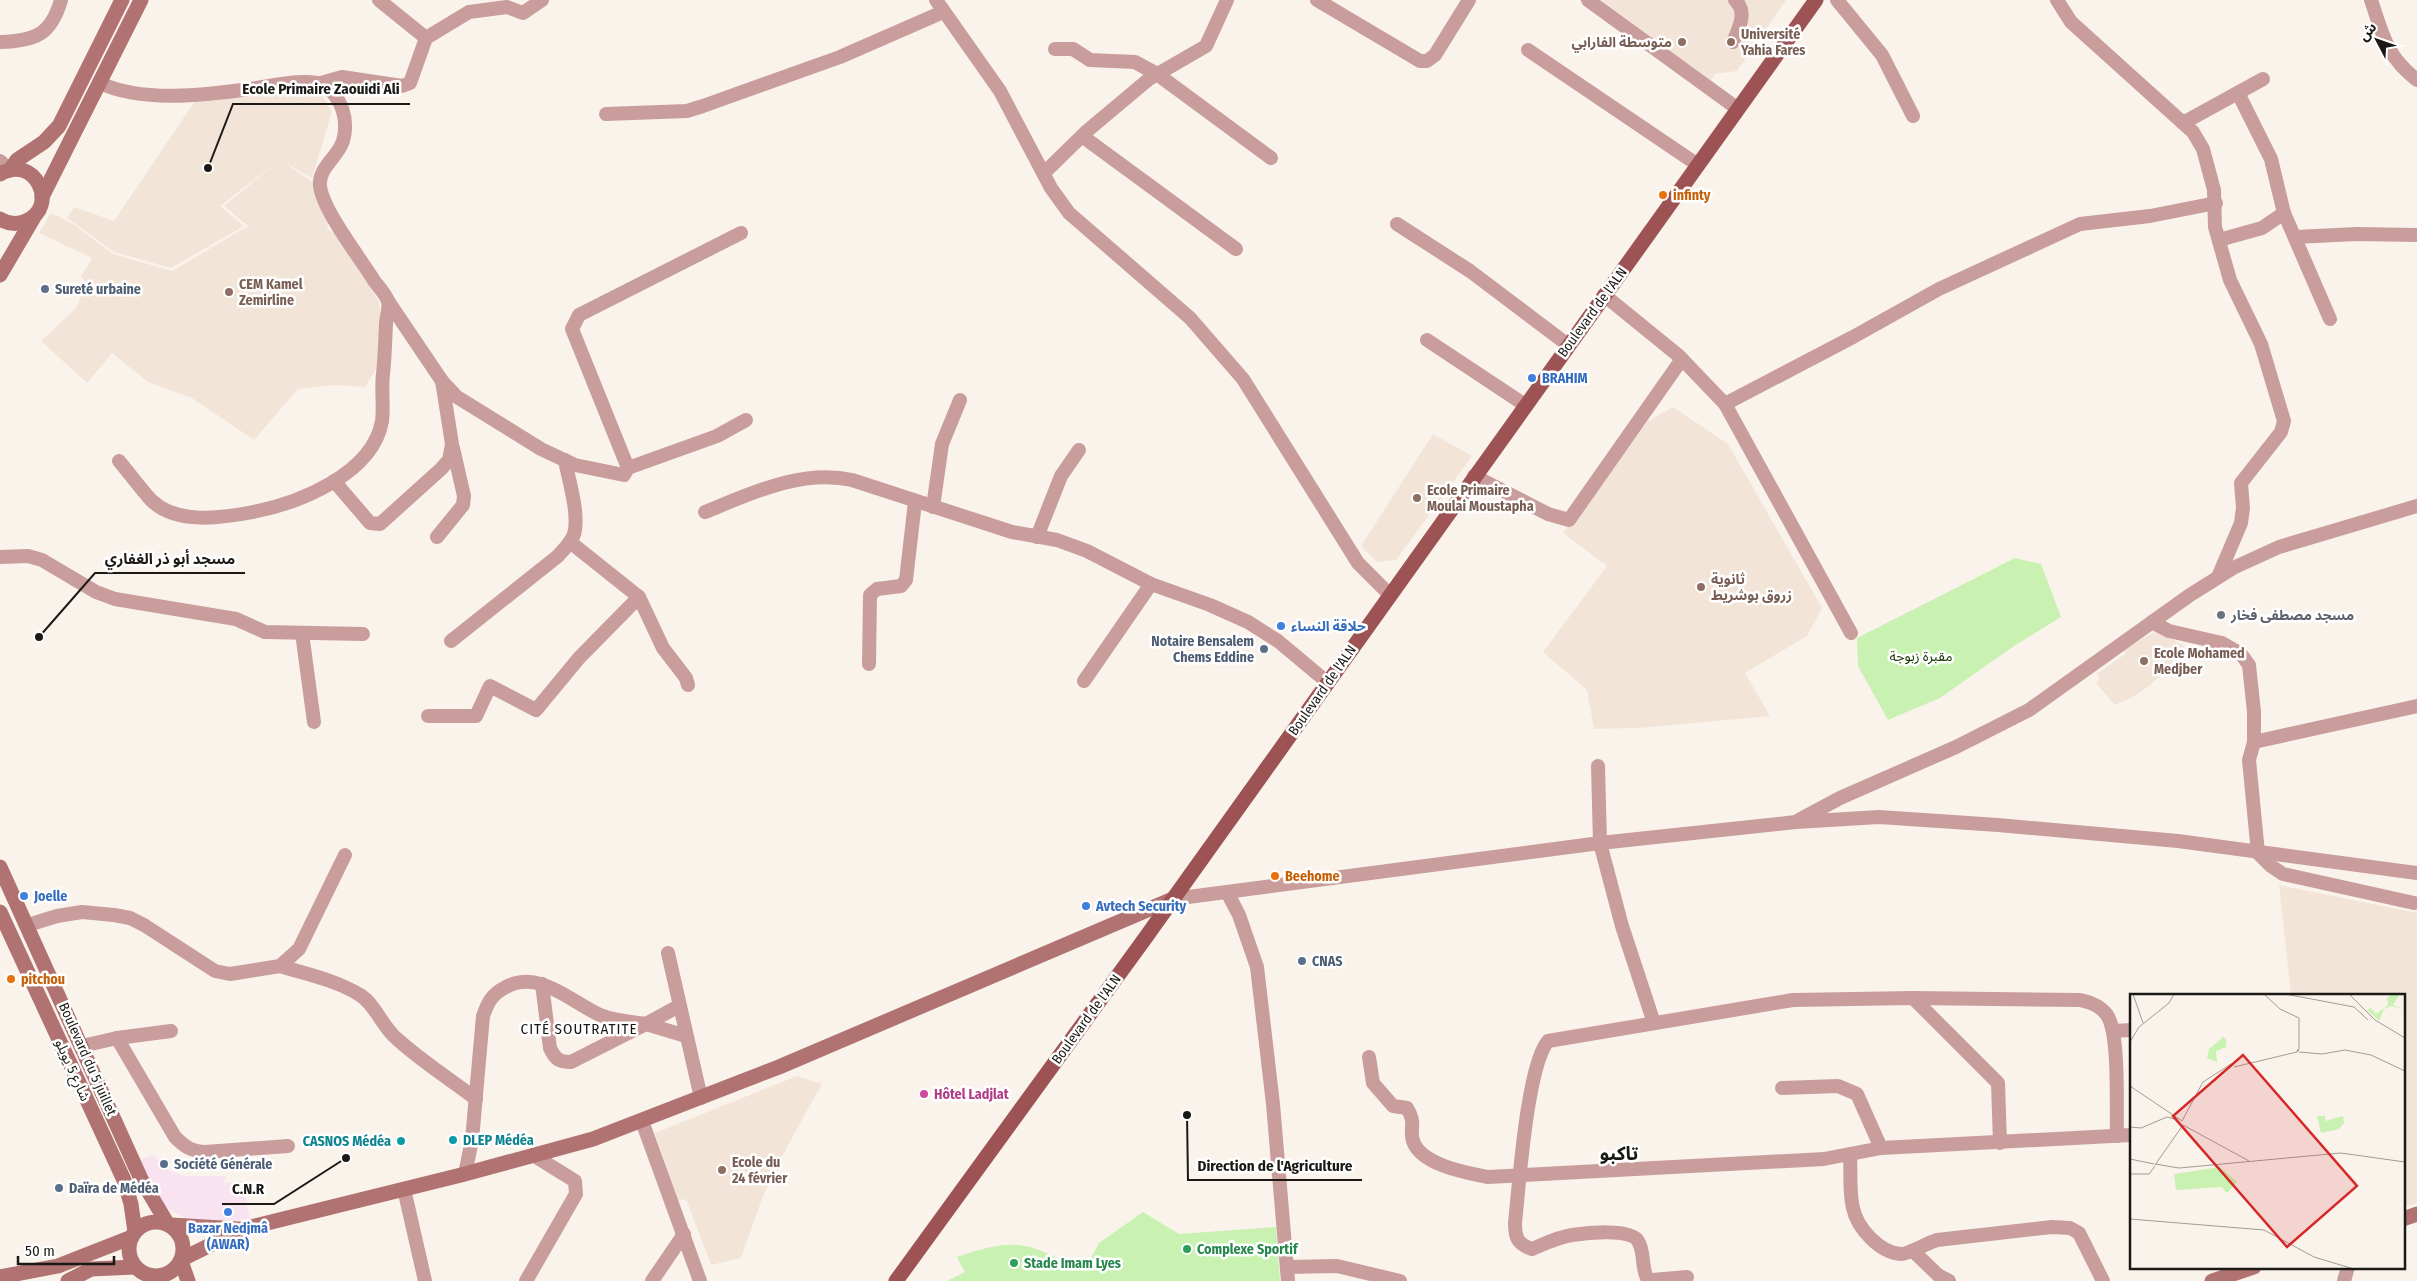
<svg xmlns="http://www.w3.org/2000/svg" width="2417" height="1281" font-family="'Fira Sans Condensed','Noto Sans Arabic',sans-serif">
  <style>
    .commercial { fill: #f9e3f1 }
    .built { fill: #f2e5d8 }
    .green { fill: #c9f1b2 }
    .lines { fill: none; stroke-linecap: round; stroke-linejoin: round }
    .street { stroke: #c99d9c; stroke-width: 14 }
    .secondary { stroke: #b07372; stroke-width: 15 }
    .primary { stroke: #9d5354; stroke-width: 15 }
    .education-dot { fill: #8d6e63; stroke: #fff; stroke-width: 2 }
    .food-dot { fill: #e8710a; stroke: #fff; stroke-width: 2 }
    .service-dot { fill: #5c6f8a; stroke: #fff; stroke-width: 2 }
    .shop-dot { fill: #3f7fe0; stroke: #fff; stroke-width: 2 }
    .worship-dot { fill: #6b7280; stroke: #fff; stroke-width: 2 }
    .hotel-dot { fill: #d1479c; stroke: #fff; stroke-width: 2 }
    .culture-dot { fill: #0f9aa8; stroke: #fff; stroke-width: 2 }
    .leisure-dot { fill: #2e9e5b; stroke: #fff; stroke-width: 2 }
    .labels { text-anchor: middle; stroke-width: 5; stroke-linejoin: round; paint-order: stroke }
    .education-label { font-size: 14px; font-weight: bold; fill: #785e54; stroke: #fff; text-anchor: start }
    .food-label { font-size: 14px; font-weight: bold; fill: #c56008; stroke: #fff; text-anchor: start }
    .service-label { font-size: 14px; font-weight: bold; fill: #4e5e75; stroke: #fff; text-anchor: start }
    .street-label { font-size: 14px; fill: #1b1916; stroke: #fff }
    .shop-label { font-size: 14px; font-weight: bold; fill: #366cbe; stroke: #fff; text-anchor: start }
    .worship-label { font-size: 14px; font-weight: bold; fill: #5b616d; stroke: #fff; text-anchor: start }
    .park-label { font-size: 14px; fill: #183600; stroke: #fff }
    .hotel-label { font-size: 14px; font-weight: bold; fill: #b23c85; stroke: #fff; text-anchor: start }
    .culture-label { font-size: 14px; font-weight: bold; fill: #0d838f; stroke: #fff; text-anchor: start }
    .leisure-label { font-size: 14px; font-weight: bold; fill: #27864d; stroke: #fff; text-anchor: start }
    .neighbourhood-label { font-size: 15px; letter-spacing: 1px; fill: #1b1916; stroke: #fff }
    .district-label { font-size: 19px; font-weight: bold; fill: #1b1916; stroke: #fff }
    .inset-road { fill: none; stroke: #a19c96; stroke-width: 1 }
    .view { fill: #d62828; fill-opacity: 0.15; stroke: #d62828; stroke-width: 2.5 }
    .inset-edge { fill: none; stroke: #1b1916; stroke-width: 2.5 }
    .leader { fill: none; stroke: #1b1916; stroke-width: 2 }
    .callout-dot { fill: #1b1916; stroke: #fff; stroke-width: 2 }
    .callout-label { font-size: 15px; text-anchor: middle; font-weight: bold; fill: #1b1916; stroke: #fff; stroke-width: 5; stroke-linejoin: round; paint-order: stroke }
  </style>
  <rect width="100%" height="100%" fill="#faf3ec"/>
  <polygon class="commercial" points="152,1155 169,1170 183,1176 226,1176 224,1183 243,1181 250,1219 216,1225 187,1219 167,1208 149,1188 140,1160"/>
  <g class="built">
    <polygon points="1601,0 1786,0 1737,71 1715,74 1711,81"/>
    <polygon points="296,88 320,91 332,112 312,178 282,161 314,183 329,216 327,229 344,239 379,302 386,353 365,387 334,385 298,389 254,440 192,398 148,382 112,353 87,383 41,341 75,309 88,283 81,277 92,258 39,233 51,213 73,224 113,254 172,271 248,226 224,206 281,159 220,206 244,226 171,268 114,252 67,218 74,207 114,221 195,101"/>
    <polygon points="1673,407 1728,444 1822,608 1807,636 1745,673 1770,716 1638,728 1594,729 1587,690 1543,652 1607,566 1563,533 1648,421"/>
    <polygon points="1433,434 1472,456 1396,560 1377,562 1361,546"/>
    <polygon points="2156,631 2183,645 2185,650 2177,652 2169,668 2149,686 2133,697 2115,705 2096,683 2100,679 2097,674 2125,654 2125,649"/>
    <polygon points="2279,885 2417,913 2417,1202 2414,1204 2403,1207 2403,995 2291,995"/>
    <polygon points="797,1076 822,1084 789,1143 763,1196 741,1258 711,1265 686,1199 678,1201 655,1133"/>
  </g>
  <g class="green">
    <polygon points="2015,558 2041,564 2061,617 2014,646 1940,698 1888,720 1858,666 1857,638"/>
    <path d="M 1143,1212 L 1179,1234 L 1276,1227 L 1280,1281 L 947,1281 L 965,1272 L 957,1257 C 1019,1235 1028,1244 1084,1271 L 1099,1243 Z"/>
  </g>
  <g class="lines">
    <g class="street">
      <polyline points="379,0 426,38"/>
      <polyline points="936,0 1000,91 1051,188 1069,213 1190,318 1243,379 1358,563 1390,595"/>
      <polyline points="1317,0 1420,61 1427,61 1435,55 1469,0"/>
      <polyline points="1588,0 1738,109"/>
      <polyline points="1837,0 1882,55 1913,116"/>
      <polyline points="2057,0 2071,22 2193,132 2203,149 2214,190 2215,227 2230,280 2261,344 2284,421 2281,432 2241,483 2243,508 2241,523 2218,577"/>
      <path d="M 2371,0 C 2383,35 2386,56 2417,80"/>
      <path d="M 0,42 C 35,41 51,35 61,0"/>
      <path d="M 1733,42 C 1739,28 1748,12 1735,0"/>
      <polyline points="1055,49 1073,49 1090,60 1135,62 1157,74 1271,158"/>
      <polyline points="1528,50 1698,165"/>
      <path d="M 100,83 C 142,103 205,95 250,89 C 267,87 309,77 323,85 C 342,96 349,120 343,141 C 338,157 318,168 320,186 C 323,211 361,259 375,282 C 379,287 386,295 388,301 C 390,307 386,317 386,324 C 385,341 385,357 383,374 C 381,390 384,406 382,421 C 373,474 299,503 253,512 C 222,518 176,525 151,500 C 140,488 130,474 119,461"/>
      <polyline points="321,83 342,77 402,86 410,83 426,38 469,12 507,7 523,13 542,0"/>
      <polyline points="2238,93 2271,159 2284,213 2330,319"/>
      <polyline points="606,114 687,111 703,106 840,57 943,12"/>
      <polyline points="2183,123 2263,79"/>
      <polyline points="1082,136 1236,249"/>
      <polyline points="0,161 9,170"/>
      <polyline points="1044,173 1087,131 1149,79 1206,46 1227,0"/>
      <polyline points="1397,224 1470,271 1568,345"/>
      <polyline points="2295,237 2357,234 2417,235"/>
      <polyline points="2219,240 2262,228 2284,213"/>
      <polyline points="1604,295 1679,356 1725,404 1851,633"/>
      <polyline points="388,301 442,381 457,397 541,449 575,465 624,475 628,468 572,329 579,315 741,233"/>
      <polyline points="1427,340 1525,405"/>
      <polyline points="1725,404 1853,337 1939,289 2080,224 2150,216 2216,203"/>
      <polyline points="628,468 717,436 746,420"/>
      <polyline points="1474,476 1548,514 1569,520 1682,359"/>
      <polyline points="334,481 370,523 380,524 441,469 449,460 452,444 442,381"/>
      <polyline points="933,507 942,444 960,400"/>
      <path d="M 705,512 C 752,493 801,469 852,480 L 1012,532 L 1057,540 L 1087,551 L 1151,584 L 1210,605 L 1248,622 L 1278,641 L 1327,682"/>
      <polyline points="437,537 463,505 464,496 453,448"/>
      <polyline points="1037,537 1061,476 1079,450"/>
      <polyline points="570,542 639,597 663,648 686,678 688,685"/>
      <polyline points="0,557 28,556 42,560 96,592 115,599 236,619 265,632 363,634"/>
      <polyline points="2152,622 2169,631 2222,643 2241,654 2249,665 2254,712 2254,742 2249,760 2258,853 2271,866 2283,874 2414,903"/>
      <polyline points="302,633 314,722"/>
      <path d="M 451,641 L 558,556 C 564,549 574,540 575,530 C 578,509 569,482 565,460"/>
      <polyline points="869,664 870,595 877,589 901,586 906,580 915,502"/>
      <polyline points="1084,681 1151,584"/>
      <polyline points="428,716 476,716 490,686 536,710 579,658 639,597"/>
      <polyline points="2254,742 2417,706"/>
      <polyline points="1598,766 1600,843 1622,926 1654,1023"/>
      <polyline points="1799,820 1840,798 1956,747 2029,710 2190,595 2233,568 2279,547 2417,506"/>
      <polyline points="1227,892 1239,915 1257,967 1273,1104 1288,1281"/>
      <polyline points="1173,899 1600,843 1796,822 1879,817 1998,825 2178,841 2417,873"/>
      <polyline points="28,925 57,916 82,912 114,915 130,918 144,925 215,971 230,974 280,966 299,949 345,855"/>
      <polyline points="668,953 701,1098"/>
      <path d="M 280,966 C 306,974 336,980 360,995 C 375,1004 382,1026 396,1038 C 421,1061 450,1079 476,1099"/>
      <path d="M 542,984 L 550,1048 C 555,1059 559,1062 571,1062 L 646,1024"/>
      <polyline points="1913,998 1998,1083 2000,1143"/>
      <polyline points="679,1006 646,1024 686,1036"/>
      <polyline points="2114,1031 2131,1030"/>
      <path d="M 117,1038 L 175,1137 C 185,1147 191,1151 205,1152 L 288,1146"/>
      <polyline points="82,1046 117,1038 171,1031"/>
      <path d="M 1369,1057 L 1373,1083 L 1393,1106 L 1407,1108 C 1417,1125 1409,1128 1413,1141 C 1421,1165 1467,1173 1488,1177 L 1824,1159 L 1881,1148 L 2131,1135"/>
      <polyline points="1782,1088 1838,1086 1857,1094 1881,1148"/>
      <polyline points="642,1121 700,1281"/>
      <path d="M 1850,1154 C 1851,1171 1849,1192 1853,1208 C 1857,1228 1880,1253 1901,1254 C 1909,1254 1927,1243 1937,1240 L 2052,1227 L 2070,1228 L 2079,1233 L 2103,1281"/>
      <path d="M 465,1174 L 472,1140 L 483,1016 C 488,1002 492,994 506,987 C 539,969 571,1002 600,1015 C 614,1021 631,1022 646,1024"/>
      <polyline points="404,1189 425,1281"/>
      <polyline points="1913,1251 1938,1275 1949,1281"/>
      <polyline points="1287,1267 1337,1266 1400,1281"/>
      <path d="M 1687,1277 L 1652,1280 L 1647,1278 C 1641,1266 1645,1252 1638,1241 C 1631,1228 1585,1233 1572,1235 C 1558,1237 1544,1244 1532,1249 C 1517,1244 1515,1237 1515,1223 C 1519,1186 1527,1066 1548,1041 L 1793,1000 L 1913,998 L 2080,1000 C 2090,1002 2101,1006 2107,1015 C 2120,1034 2116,1109 2117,1136"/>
      <polyline points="526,1281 576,1194 575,1181 533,1155"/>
      <polyline points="652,1281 684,1234"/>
      <polyline points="2344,1281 2348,1267"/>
    </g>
    <g class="secondary">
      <polyline points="10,170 17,160 44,142 59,126 122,0"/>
      <path d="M 0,174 C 35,153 60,207 26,221 C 17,225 8,224 0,219"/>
      <polyline points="42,197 141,0"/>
      <polyline points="0,275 34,217"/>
      <polyline points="0,867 141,1179 167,1223"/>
      <polyline points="0,912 124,1180 131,1204 135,1232"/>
      <polyline points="2403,1219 2417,1214"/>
      <circle cx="156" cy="1249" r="27"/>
      <polyline points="171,1225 239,1229"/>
      <polyline points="182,1259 243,1229 461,1175 593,1139 779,1067 1173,899"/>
      <polyline points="181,1261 188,1281"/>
      <polyline points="0,1277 58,1266 132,1237"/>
      <polyline points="68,1281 91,1269 135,1267"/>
      <polyline points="2212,1281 2254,1267"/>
    </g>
    <polyline class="primary" points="896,1281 1146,937 1816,0"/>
  </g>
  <g class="education-dot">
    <circle cx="1682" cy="42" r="5"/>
    <circle cx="1731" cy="42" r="5"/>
    <circle cx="229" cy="292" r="5"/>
    <circle cx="1417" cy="498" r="5"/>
    <circle cx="1701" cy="587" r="5"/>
    <circle cx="2144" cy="661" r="5"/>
    <circle cx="722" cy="1170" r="5"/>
  </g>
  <g class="food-dot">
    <circle cx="1663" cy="195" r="5"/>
    <circle cx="1275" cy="876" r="5"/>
    <circle cx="11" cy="979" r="5"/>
  </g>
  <g class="service-dot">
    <circle cx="45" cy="289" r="5"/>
    <circle cx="1264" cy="649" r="5"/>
    <circle cx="1302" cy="961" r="5"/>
    <circle cx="164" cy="1164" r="5"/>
    <circle cx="59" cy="1188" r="5"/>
  </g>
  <g class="shop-dot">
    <circle cx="1532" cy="378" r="5"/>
    <circle cx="1281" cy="626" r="5"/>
    <circle cx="24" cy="896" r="5"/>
    <circle cx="1086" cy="906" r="5"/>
    <circle cx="228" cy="1212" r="5"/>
  </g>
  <circle class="worship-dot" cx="2221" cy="615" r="5"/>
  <circle class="hotel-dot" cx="924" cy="1094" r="5"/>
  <g class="culture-dot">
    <circle cx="453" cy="1140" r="5"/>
    <circle cx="401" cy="1141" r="5"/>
  </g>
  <g class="leisure-dot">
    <circle cx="1187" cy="1249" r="5"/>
    <circle cx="1014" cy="1263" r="5"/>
  </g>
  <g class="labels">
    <g class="education-label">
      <text x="1741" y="39">Université<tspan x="1741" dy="16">Yahia Fares</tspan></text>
      <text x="1672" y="47" text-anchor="end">متوسطة الفارابي</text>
      <text x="239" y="289">CEM Kamel<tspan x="239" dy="16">Zemirline</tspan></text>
      <text x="1427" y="495">Ecole Primaire<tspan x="1427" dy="16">Moulai Moustapha</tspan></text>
      <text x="1711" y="584">ثانوية<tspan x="1711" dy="16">زروق بوشريط</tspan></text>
      <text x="2154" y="658">Ecole Mohamed<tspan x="2154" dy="16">Medjber</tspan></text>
      <text x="732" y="1167">Ecole du<tspan x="732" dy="16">24 février</tspan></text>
    </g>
    <g class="food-label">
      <text x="1673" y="200">infinty</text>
      <text x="1285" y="881">Beehome</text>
      <text x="21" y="984">pitchou</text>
    </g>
    <g class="service-label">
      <text x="55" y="294">Sureté urbaine</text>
      <text x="1254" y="646" text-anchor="end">Notaire Bensalem<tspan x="1254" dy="16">Chems Eddine</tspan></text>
      <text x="1312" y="966">CNAS</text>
      <text x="174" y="1169">Société Générale</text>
      <text x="69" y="1193">Daïra de Médéa</text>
    </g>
    <g class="street-label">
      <text transform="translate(1592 312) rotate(-54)" y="5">Boulevard de l'ALN</text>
      <text transform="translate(1322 690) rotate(-55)" y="5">Boulevard de l'ALN</text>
      <text transform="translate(1086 1019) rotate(-54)" y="5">Boulevard de l'ALN</text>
      <text transform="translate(88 1059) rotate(66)" y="5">Boulevard du 5 juillet</text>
      <text transform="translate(73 1070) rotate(66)" y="5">شارع 5 يويلو</text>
    </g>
    <g class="shop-label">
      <text x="1542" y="383">BRAHIM</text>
      <text x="1291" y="631">حلاقة النساء</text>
      <text x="34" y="901">Joelle</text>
      <text x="1096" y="911">Avtech Security</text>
      <text x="228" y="1233" text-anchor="middle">Bazar Nedjmâ<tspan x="228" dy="16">(AWAR)</tspan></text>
    </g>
    <g class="worship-label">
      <text x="2231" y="620">مسجد مصطفى فخار</text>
    </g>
    <g class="park-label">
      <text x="1921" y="661">مقبرة زبوجة</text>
    </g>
    <g class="hotel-label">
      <text x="934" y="1099">Hôtel Ladjlat</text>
    </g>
    <g class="culture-label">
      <text x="463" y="1145">DLEP Médéa</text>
      <text x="391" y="1146" text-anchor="end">CASNOS Médéa</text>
    </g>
    <g class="leisure-label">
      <text x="1197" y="1254">Complexe Sportif</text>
      <text x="1024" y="1268">Stade Imam Lyes</text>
    </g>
    <g class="neighbourhood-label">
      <text x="579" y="1034">CITÉ SOUTRATITE</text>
    </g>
    <g class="district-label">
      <text x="1619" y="1160">تاكبو</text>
    </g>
  </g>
  <g transform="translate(2130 994)">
    <rect width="275" height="275" fill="#faf3ec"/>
    <path d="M 262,0 L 270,0 L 263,11 L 275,15 L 261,12 L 254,15 L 249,27 L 237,16 L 241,14 L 246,20 L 258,11 L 257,4 ZM 93,43 L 96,45 L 96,53 L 86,57 L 87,68 L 77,64 L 79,55 ZM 187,122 L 195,122 L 195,127 L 213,122 L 214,129 L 209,135 L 191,139 ZM 90,173 L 107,188 L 97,199 L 91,193 L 46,196 L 44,180 Z" fill="#c9f1b2"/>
    <path class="inset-road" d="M 3,0 L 13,29M 134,0 L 150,15 L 169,24 L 169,55M 155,0 L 224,13 L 238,26M 219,0 L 245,26 L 275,44M 0,48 L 9,33 L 39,9 L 44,0M 169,58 L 192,60 L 215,56 L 241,61 L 275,77M 104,73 L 167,58 L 168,55 L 169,56 L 167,58M 0,92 L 52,127M 52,127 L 73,88 L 101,70M 53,131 L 119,167M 0,133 L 11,134 L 37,123 L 48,126M 0,165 L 24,170M 25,170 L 49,174 L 211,159 L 275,168M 25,171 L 53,131M 0,180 L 19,180 L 25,172M 0,225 L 134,236 L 184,263 L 224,275"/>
    <path class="view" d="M 113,61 L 227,192 L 157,253 L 43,122 Z"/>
    <rect width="275" height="275" class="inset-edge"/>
  </g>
  <path class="leader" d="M208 168L233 104H410M39 637L95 573H245M1187 1115L1188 1180H1362M346 1158L274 1204H222"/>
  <g class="callout-dot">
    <circle cx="208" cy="168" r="5"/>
    <circle cx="39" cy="637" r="5"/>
    <circle cx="1187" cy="1115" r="5"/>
    <circle cx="346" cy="1158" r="5"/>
  </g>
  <g class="callout-label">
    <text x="321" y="94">Ecole Primaire Zaouidi Ali</text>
    <text x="170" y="564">مسجد أبو ذر الغفاري</text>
    <text x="1275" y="1171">Direction de l'Agriculture</text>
    <text x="248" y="1194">C.N.R</text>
  </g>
  <g transform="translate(2377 40) rotate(311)" stroke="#ffffff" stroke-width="4" paint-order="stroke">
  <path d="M0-4L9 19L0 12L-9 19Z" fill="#1b1916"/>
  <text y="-8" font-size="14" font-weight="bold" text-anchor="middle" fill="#1b1916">ش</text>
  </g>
  <path d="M18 1256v8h96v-8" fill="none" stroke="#1b1916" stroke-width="2.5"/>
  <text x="25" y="1256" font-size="15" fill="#1b1916" stroke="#ffffff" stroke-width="4" paint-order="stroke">50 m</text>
</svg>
